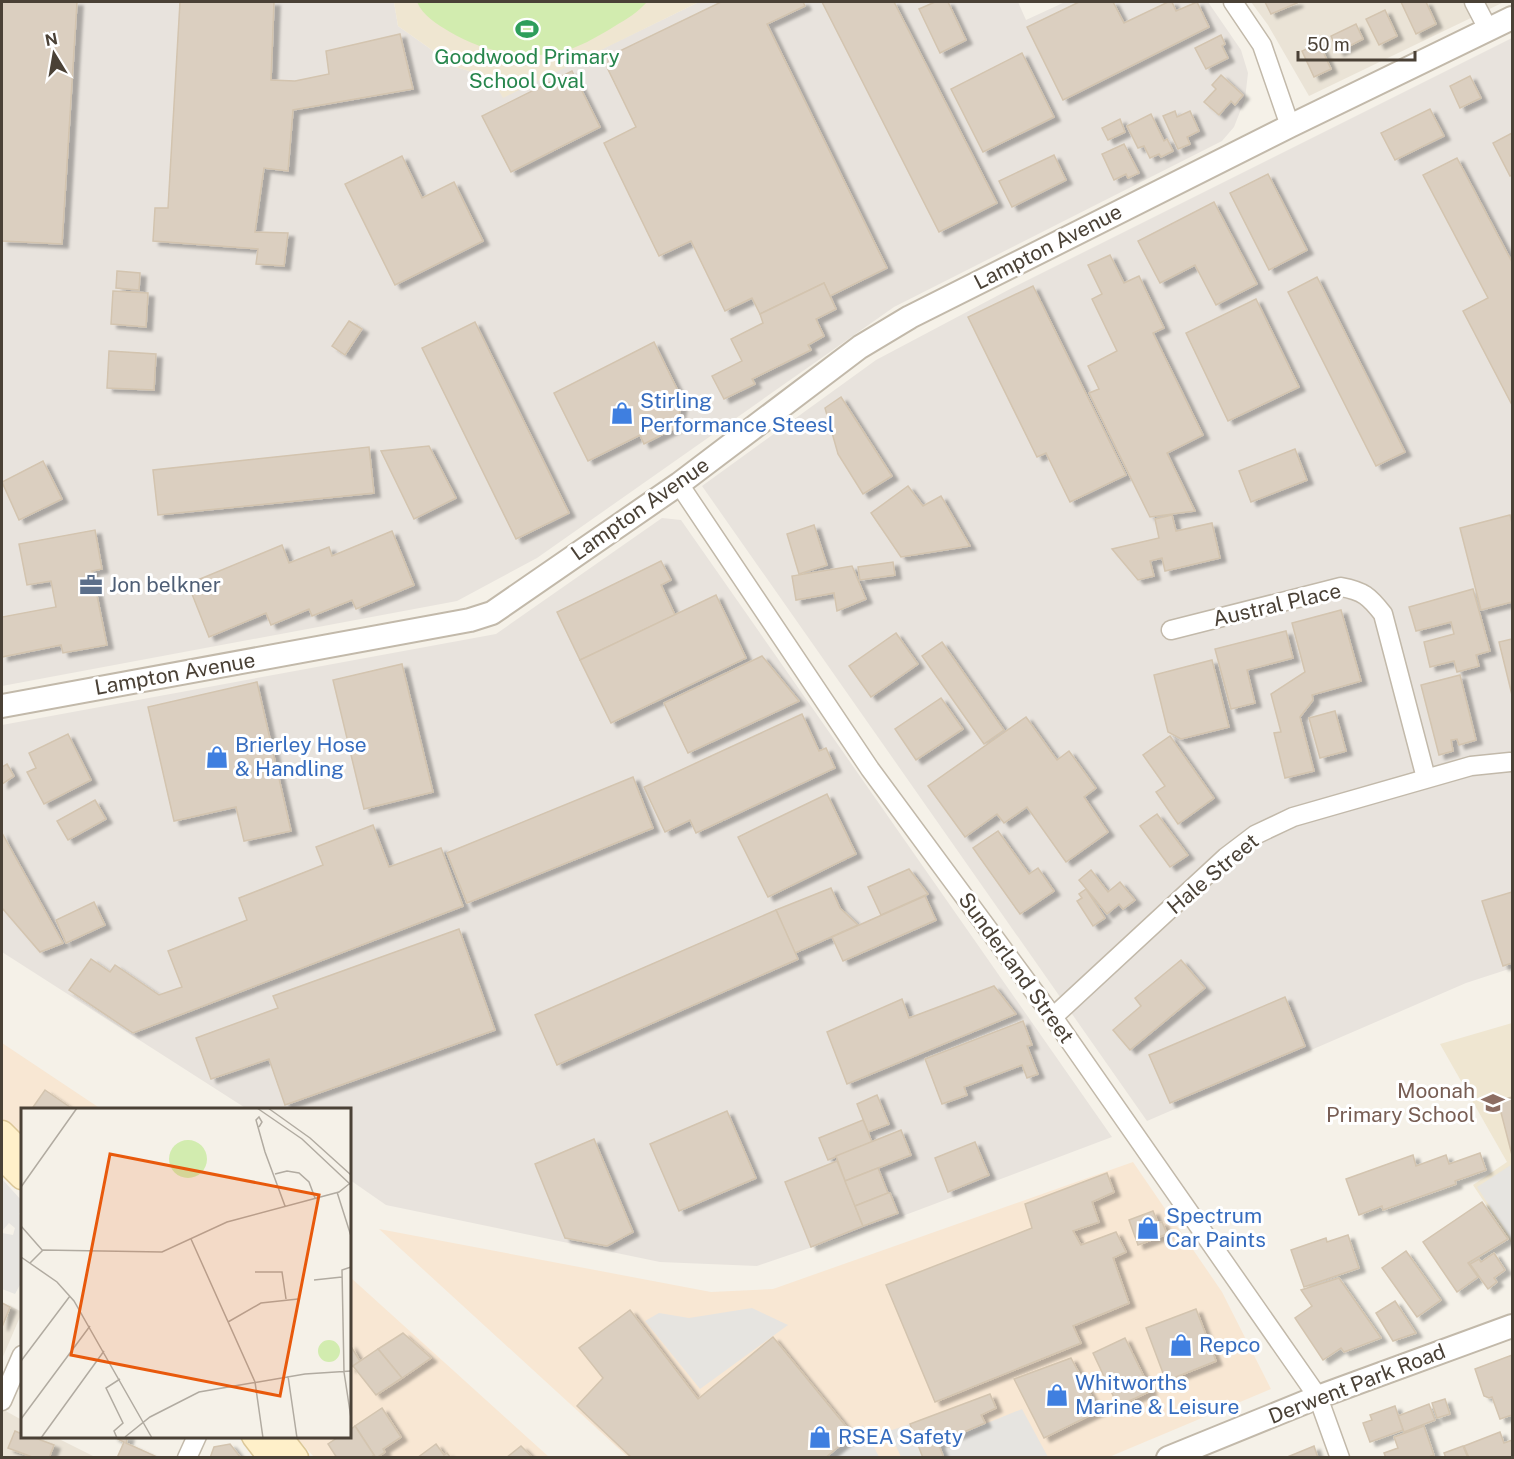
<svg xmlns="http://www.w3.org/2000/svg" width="1514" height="1459" font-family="'Public Sans',sans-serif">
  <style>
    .residential { fill: #eae3d6 }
    .commercial { fill: #f8e7d3 }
    .industrial { fill: #e8e3dd }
    .education { fill: #efe6d1 }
    .green { fill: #d2ecaf }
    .parking { fill: #e6e4e0 }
    .building { fill: #dbcfc0; stroke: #d3c4af; stroke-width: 1.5; filter: url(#shadow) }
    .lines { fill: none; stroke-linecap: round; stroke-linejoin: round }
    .minor-casing { stroke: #c2b9aa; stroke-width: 21 }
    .tertiary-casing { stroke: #c2b9aa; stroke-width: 26 }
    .secondary-casing { stroke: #dcc797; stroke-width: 27 }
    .minor { stroke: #fff; stroke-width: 18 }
    .tertiary { stroke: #fff; stroke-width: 22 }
    .secondary { stroke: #fff0c9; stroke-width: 24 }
    .labels { text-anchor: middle; stroke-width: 6; stroke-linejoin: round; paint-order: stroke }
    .leisure-label { font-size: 21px; fill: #27864d; stroke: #fff }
    .street-label { font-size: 21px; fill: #4a4136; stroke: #fff }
    .shop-label { font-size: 21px; fill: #366cbe; stroke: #fff; text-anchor: start }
    .service-label { font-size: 21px; fill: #4e5e75; stroke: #fff; text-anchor: start }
    .education-label { font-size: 21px; fill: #785e54; stroke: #fff; text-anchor: end }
    .inset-road { fill: none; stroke: #b1aba1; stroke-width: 1.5 }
    .view { fill: #e8590c; fill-opacity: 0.15; stroke: #e8590c; stroke-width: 3 }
    .inset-edge { fill: none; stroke: #4a4136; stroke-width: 3 }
  </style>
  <defs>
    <filter id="shadow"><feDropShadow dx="6" dy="4" stdDeviation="1.5" flood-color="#0004"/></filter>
  </defs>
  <rect width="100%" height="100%" fill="#f5f1e8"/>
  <g class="residential">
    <polygon points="1251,2 1504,2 1309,96 1268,25"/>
    <polygon points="2,1302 22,1312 2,1359"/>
    <polygon points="2,1409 22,1420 22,1436 55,1437 95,1457 2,1457"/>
  </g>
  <g class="commercial">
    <polygon points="2,1043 101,1109 22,1110 22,1142 2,1121"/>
    <polygon points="1133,1162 1222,1292 1271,1389 1109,1457 628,1457 379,1229 711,1292 773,1289"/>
    <polygon points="350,1277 549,1457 314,1457 296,1437 350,1436"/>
  </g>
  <g class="industrial">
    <polygon points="2,2 394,2 398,26 456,67 492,78 503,97 699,2 1018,2 1026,20 1065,2 1208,2 1241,50 1248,73 1245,99 1234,127 1222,141 894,307 537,558 457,601 2,686"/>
    <polygon points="1512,38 1512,968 1466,983 1147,1121 702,486 876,360 1012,288"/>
    <polygon points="662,518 681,520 1112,1137 892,1220 757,1266 660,1262 386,1205 350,1180 350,1110 247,1109 2,952 2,725 496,634"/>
  </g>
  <g class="education">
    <polygon points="394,2 699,2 503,98 492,78 456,67 398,26"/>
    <polygon points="1512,1023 1512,1244 1473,1185 1507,1162 1440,1044"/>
  </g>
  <path class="green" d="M 417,2 L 647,2 C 638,12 627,19 615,26 C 597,37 577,49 556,53 C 521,60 480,50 450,32 C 437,24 423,16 417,2 Z"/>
  <g class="parking">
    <polygon points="1511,1165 1512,1167 1512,1240 1477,1187"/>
    <polygon points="2,1179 22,1201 22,1210 19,1214 22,1216 22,1281 15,1294 2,1289 2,1233 13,1235 15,1228 9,1223 2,1231"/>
    <polygon points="752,1308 788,1325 700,1389 645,1321 659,1313 689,1318"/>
    <polygon points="1022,1409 1048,1457 944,1457 938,1443"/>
    <polygon points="910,1424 923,1457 901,1457 889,1431"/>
    <polygon points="863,1425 879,1457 823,1458"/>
  </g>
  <g class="building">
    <polygon points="2,2 77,2 62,244 2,241"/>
    <polygon points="180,2 274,2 271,80 295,81 329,74 326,51 400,34 413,89 293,110 288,171 264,168 255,232 288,233 284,266 256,264 258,249 153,241 155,208 168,208"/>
    <polygon points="721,2 803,2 805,6 767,24 887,268 830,296 824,283 760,314 752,298 725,311 691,241 659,256 604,143 636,127 603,59"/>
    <polygon points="822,2 894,2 997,203 939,232"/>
    <polygon points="935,2 948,2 966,40 940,53 919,9"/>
    <polygon points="1079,2 1113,2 1124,23 1168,2 1172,2 1176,11 1197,2 1209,27 1063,100 1027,27"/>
    <polygon points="1265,2 1296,2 1297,3 1271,14"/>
    <polygon points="1401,2 1426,2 1436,24 1416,34"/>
    <polygon points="1385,10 1397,36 1379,45 1366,19"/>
    <polygon points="1356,24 1363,39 1338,52 1331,36"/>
    <polygon points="1221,35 1225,44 1222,46 1228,58 1206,69 1195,48"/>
    <polygon points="1319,43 1331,69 1314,77 1302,51"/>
    <polygon points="1022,53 1054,117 983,152 951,89"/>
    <polygon points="572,71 600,127 511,172 482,116"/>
    <polygon points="1221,75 1243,95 1235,105 1231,101 1219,115 1204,102 1216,89 1212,85"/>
    <polygon points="1470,76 1481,98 1460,108 1450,86"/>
    <polygon points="1430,109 1444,136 1395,160 1381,133"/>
    <polygon points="1175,111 1177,117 1190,111 1199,131 1187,137 1190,144 1178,149 1163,116"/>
    <polygon points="1151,114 1164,141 1167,139 1173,151 1161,157 1159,154 1150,158 1144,146 1138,148 1127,126"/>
    <polygon points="1120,119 1125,132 1108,140 1102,128"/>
    <polygon points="1512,133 1512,175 1510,176 1493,143"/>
    <polygon points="1124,144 1139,173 1128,178 1126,174 1114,180 1102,154"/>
    <polygon points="1054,155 1066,180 1012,207 999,181"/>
    <polygon points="402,156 422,198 454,182 483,241 395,285 345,184"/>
    <polygon points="1457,158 1512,262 1512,405 1463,311 1488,298 1423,175"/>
    <polygon points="1268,174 1307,250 1269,270 1230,193"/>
    <polygon points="1214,202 1257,284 1216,305 1195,265 1160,283 1138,241"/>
    <polygon points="1110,255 1124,283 1139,276 1164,328 1153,333 1203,435 1167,453 1195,511 1150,517 1089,393 1099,389 1088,366 1117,351 1092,299 1102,294 1088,265"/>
    <polygon points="117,271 140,273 139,290 116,288"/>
    <polygon points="1317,277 1405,452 1376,466 1288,292"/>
    <polygon points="824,283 836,309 816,319 824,336 808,345 811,350 752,379 755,384 724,399 712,376 742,361 731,339 763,323 760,314"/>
    <polygon points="1033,286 1126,475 1070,502 1046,453 1037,457 968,317"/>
    <polygon points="113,291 148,293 146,327 111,324"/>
    <polygon points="1256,299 1299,387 1228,421 1186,333"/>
    <polygon points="349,321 362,329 345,355 332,346"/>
    <polygon points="475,322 569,513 516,539 422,348"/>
    <polygon points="654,342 682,399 677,427 644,444 640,435 588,461 554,393"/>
    <polygon points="109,351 156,354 154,390 107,388"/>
    <polygon points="841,397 892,476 863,494 838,454 825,408"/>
    <polygon points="429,446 456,498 414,519 381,451"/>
    <polygon points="369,447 374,493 158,515 153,470"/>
    <polygon points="1295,449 1307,480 1251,502 1239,471"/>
    <polygon points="43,461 62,499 19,520 2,482"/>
    <polygon points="908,486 923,506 941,496 970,546 901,557 871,513"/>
    <polygon points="1172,515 1176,531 1212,523 1220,558 1165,571 1162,558 1150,561 1154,576 1138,580 1112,549 1159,538 1155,519"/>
    <polygon points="1510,515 1512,523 1512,602 1481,610 1460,528"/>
    <polygon points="814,525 827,565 799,574 787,534"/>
    <polygon points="95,530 102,569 92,571 107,645 63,653 61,645 2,657 2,617 56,607 51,581 27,585 19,544"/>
    <polygon points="392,531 414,585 356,609 352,600 312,616 309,609 271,625 266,613 209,637 188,584 282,545 289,563 329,547 332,556"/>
    <polygon points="661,561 671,580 661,585 675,615 580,660 557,612"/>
    <polygon points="893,562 895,575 860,580 858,567"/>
    <polygon points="852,566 866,599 837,611 834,593 796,600 792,576"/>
    <polygon points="1473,589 1490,651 1476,655 1479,666 1457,672 1454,661 1430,667 1424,642 1454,634 1451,622 1416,631 1409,607"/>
    <polygon points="716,595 746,658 611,723 580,660"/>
    <polygon points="1341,610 1361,681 1312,695 1313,700 1300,717 1314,771 1285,778 1274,733 1281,732 1271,694 1305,672 1292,623"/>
    <polygon points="1286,631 1293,658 1247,670 1255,703 1231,709 1215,649"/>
    <polygon points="896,633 918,664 871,697 849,666"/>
    <polygon points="1512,639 1512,695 1499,642"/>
    <polygon points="942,642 1004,730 984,744 922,656"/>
    <polygon points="762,656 799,701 688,753 664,703"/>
    <polygon points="1212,660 1229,727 1181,739 1168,732 1154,675"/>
    <polygon points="402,664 433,792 364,809 333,680"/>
    <polygon points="1460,675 1476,740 1459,745 1457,739 1451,740 1453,751 1439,755 1421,685"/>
    <polygon points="257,682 291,831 244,841 236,807 174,821 148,707"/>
    <polygon points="941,698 963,729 916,760 895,729"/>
    <polygon points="1335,711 1346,751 1320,758 1309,718"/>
    <polygon points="802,714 819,751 826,748 835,768 696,833 690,820 665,832 644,787"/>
    <polygon points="1026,717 1057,760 1069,751 1096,788 1084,797 1108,832 1066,862 1027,807 1004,823 997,814 965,837 928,786"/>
    <polygon points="68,734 91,780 44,804 27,772 36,768 29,753"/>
    <polygon points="1170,736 1214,798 1178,824 1156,792 1165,786 1143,755"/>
    <polygon points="7,764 14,776 2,784 2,767"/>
    <polygon points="633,777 653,828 467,903 447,853"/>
    <polygon points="827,794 856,854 768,897 738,837"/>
    <polygon points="95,800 106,819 68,840 57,821"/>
    <polygon points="1157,814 1188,855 1170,867 1140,826"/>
    <polygon points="373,825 389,867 441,848 463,906 133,1033 69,990 91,959 110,972 115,965 159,995 182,987 168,951 247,920 239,898 323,865 316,847"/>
    <polygon points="998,831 1029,874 1038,868 1054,891 1020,914 973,848"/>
    <polygon points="2,833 63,943 40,952 2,908"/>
    <polygon points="909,869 928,894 881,915 868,887"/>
    <polygon points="1091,870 1108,892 1120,882 1135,900 1123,909 1119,904 1107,914 1079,880"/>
    <polygon points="831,888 840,908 858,925 795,953 776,910"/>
    <polygon points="1086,889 1105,918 1093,926 1077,901 1082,898 1079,894"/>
    <polygon points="1512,892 1512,963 1503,966 1482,901"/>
    <polygon points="925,896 936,920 843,961 832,937"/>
    <polygon points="94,902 105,925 66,943 56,920"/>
    <polygon points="776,910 798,959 557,1065 535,1015"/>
    <polygon points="459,929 495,1030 285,1105 269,1059 211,1079 196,1038 278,1008 273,996"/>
    <polygon points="1181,960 1205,988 1130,1050 1113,1030 1141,1006 1135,998"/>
    <polygon points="994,986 1016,1014 847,1084 827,1032 902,999 909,1018"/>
    <polygon points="1285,997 1305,1046 1170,1103 1149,1055"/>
    <polygon points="1023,1021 1032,1045 1027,1046 1038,1074 1027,1078 1022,1065 964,1087 967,1095 942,1104 925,1059"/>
    <polygon points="45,1090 74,1110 31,1110"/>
    <polygon points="877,1095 889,1124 868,1132 857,1104"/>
    <polygon points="1512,1097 1512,1155 1498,1101"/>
    <polygon points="727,1111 756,1178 679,1211 650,1144"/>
    <polygon points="863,1120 872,1142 828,1160 819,1138"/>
    <polygon points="901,1130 911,1155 845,1181 836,1156"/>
    <polygon points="594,1139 633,1232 607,1246 565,1238 535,1164"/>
    <polygon points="975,1142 989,1175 948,1192 935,1158"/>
    <polygon points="1480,1153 1486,1170 1455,1181 1456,1184 1383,1210 1382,1206 1359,1215 1346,1179 1413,1155 1416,1166 1446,1155 1449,1164"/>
    <polygon points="837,1161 863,1226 811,1247 785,1182"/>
    <polygon points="878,1168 888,1193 855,1206 845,1181"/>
    <polygon points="1107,1173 1114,1192 1092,1202 1099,1222 1073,1231 1081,1245 1116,1232 1126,1252 1113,1258 1129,1303 1073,1326 1081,1343 935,1402 886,1285 1032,1228 1025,1204"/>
    <polygon points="888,1193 890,1193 898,1213 863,1226 855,1206"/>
    <polygon points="1482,1202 1508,1239 1468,1263 1478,1277 1457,1292 1423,1242"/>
    <polygon points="1153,1211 1158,1223 1162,1222 1167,1234 1138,1245 1129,1220"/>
    <polygon points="1348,1235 1359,1268 1304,1287 1291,1250 1326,1238 1327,1242"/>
    <polygon points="1406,1251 1441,1300 1417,1317 1382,1268"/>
    <polygon points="1494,1253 1505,1270 1494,1278 1497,1282 1488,1289 1470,1264 1479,1259 1481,1262"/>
    <polygon points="1339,1278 1381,1338 1344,1352 1341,1348 1323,1360 1295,1318 1312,1306 1301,1290"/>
    <polygon points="1395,1301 1416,1333 1393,1341 1376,1313"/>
    <polygon points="2,1303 10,1307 2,1327"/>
    <polygon points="1196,1309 1216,1361 1166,1381 1146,1328"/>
    <polygon points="630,1310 698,1399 773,1337 853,1435 825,1458 632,1458 577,1406 603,1378 579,1348"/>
    <polygon points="403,1333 431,1358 402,1378 378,1349"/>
    <polygon points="1125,1338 1151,1391 1118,1406 1093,1353"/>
    <polygon points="350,1345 360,1361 350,1368"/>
    <polygon points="378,1349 402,1378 376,1395 353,1366"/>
    <polygon points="1512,1355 1512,1415 1500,1419 1492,1397 1489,1398 1484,1396 1475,1369"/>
    <polygon points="1071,1358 1099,1411 1044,1438 1014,1379"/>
    <polygon points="990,1394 996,1408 981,1415 985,1423 938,1443 944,1458 923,1458 910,1424"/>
    <polygon points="1445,1399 1450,1414 1437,1418 1432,1403"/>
    <polygon points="1429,1404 1435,1420 1404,1432 1398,1416"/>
    <polygon points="1395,1406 1403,1430 1370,1442 1363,1423 1372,1420 1370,1415"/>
    <polygon points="382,1408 401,1437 383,1449 385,1452 376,1458 355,1426"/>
    <polygon points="355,1426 374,1455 370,1458 337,1458 328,1444 340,1436 350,1436 350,1430"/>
    <polygon points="1424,1426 1434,1455 1426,1458 1386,1458 1384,1453 1398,1448 1394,1437"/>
    <polygon points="15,1431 22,1434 22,1436 30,1436 54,1445 49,1458 35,1458 8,1448"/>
    <polygon points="1500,1432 1504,1443 1512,1440 1512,1458 1469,1458 1464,1446"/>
    <polygon points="112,1436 128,1436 126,1443 155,1456 154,1458 117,1458 124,1442"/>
    <polygon points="230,1444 241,1458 210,1458 214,1447"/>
    <polygon points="436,1444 444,1455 447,1453 451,1458 417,1458"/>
    <polygon points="521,1446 533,1458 506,1458"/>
    <polygon points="1314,1446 1318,1458 1285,1458"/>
    <polygon points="1463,1446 1468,1458 1446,1458 1444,1453"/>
  </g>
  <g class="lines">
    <g class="minor-casing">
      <g id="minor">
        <polyline points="1233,2 1262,45 1290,126"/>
        <polyline points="1474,2 1488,29"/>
        <polyline points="679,484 870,769 1053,1017 1318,1397 1340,1458"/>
        <path d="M 1171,630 L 1341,587 C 1363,591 1369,596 1383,614 L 1426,778"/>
        <polyline points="1053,1017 1226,857 1255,835 1293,817 1471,766 1510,762"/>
        <polyline points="2,1401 22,1355"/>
        <polyline points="187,1458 197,1436"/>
      </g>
    </g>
    <g class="tertiary-casing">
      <g id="tertiary">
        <polyline points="2,706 470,620 492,613 679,484 860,347 910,317 1290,126 1512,18"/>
        <polyline points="1168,1458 1318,1397 1512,1326"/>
      </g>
    </g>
    <g class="secondary-casing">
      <g id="secondary">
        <polyline points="2,1133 22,1153"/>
        <polyline points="2,1157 22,1177"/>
        <polyline points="254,1436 271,1458"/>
        <polyline points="279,1436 296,1458"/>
      </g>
    </g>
    <use href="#minor" class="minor"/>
    <use href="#tertiary" class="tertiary"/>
    <use href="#secondary" class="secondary"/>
  </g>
  <defs>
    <g id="stadium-bare" transform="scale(1.8)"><path d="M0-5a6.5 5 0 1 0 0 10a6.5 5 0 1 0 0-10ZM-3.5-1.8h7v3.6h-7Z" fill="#2e9e5b" stroke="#fff" stroke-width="2.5" paint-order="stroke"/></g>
    <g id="shop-bare" transform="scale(1.8)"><path d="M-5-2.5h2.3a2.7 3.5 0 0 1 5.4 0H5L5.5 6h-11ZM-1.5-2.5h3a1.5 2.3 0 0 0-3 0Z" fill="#3f7fe0" stroke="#fff" stroke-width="2.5" paint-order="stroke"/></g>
    <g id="office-bare" transform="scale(1.8)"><path d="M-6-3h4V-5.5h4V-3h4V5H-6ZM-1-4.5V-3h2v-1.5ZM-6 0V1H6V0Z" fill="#5c6f8a" stroke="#fff" stroke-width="2.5" paint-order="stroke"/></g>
    <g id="school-bare" transform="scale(1.8)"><path d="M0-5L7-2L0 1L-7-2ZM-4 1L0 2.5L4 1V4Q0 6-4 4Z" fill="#8d6e63" stroke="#fff" stroke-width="2.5" paint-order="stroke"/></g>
  </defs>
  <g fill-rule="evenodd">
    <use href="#stadium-bare" x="527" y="29"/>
    <use href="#shop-bare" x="622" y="413"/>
    <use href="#office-bare" x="91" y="585"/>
    <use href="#shop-bare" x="217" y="757"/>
    <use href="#school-bare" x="1493" y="1103"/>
    <use href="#shop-bare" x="1148" y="1228"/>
    <use href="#shop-bare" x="1181" y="1345"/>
    <use href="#shop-bare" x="1057" y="1395"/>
    <use href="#shop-bare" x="820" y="1437"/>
  </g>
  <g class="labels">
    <g class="leisure-label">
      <text x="527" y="64">Goodwood Primary<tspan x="527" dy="24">School Oval</tspan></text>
    </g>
    <g class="street-label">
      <text transform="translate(1048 247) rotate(-27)" y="7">Lampton Avenue</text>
      <text transform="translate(640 509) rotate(-35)" y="7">Lampton Avenue</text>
      <text transform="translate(1277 605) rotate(-13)" y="7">Austral Place</text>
      <text transform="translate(175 674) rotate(-10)" y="7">Lampton Avenue</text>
      <text transform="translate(1213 874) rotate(-40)" y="7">Hale Street</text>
      <text transform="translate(1016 968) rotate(54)" y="7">Sunderland Street</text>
      <text transform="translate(1357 1384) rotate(-21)" y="7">Derwent Park Road</text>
    </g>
    <g class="shop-label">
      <text x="640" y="408">Stirling<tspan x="640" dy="24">Performance Steesl</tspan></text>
      <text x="235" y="752">Brierley Hose<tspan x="235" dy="24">&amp; Handling</tspan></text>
      <text x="1166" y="1223">Spectrum<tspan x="1166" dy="24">Car Paints</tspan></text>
      <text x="1199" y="1352">Repco</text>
      <text x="1075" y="1390">Whitworths<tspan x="1075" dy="24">Marine &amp; Leisure</tspan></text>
      <text x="838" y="1444">RSEA Safety</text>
    </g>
    <g class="service-label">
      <text x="109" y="592">Jon belkner</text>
    </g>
    <g class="education-label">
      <text x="1475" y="1098">Moonah<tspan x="1475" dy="24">Primary School</tspan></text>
    </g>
  </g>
  <g transform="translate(21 1108)">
    <rect width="330" height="330" fill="#f5f1e8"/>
    <path d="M148 51a19 19 0 1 1 38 0a19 19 0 1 1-38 0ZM297 243a11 11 0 1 1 22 0a11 11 0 1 1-22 0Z" fill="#d2ecaf"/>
    <path class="inset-road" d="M 236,0 L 281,31 L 330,77M 247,0 L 289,30 L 330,67M 238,19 L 241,14 L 238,9 L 235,12 L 244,44 L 264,98M 254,66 L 266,63 L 278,65 L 288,74 L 294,90M 0,79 L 56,0M 316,84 L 330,128M 0,118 L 22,143M 170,131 L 234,274 L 242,330M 0,149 L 36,174 L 53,193 L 131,330M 9,155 L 22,142 L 141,144 L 206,114 L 318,84 L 328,76M 330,159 L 321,162 L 323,264 L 330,310M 234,164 L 261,164 L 265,191M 293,172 L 321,169M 207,214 L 240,195 L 277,191M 0,253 L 49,188M 267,268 L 276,330M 0,311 L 69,218M 104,329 L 129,309 L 178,284 L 284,266 L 330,263M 20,330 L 83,243M 96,330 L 93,323 L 102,315 L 85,280 L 99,271"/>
    <path class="view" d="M 89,46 L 298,87 L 259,288 L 50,247 Z"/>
    <rect width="330" height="330" class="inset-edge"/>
  </g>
  <rect width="1514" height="1459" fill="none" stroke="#4a4136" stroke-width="6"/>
  <g transform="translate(54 54) rotate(349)" stroke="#ffffff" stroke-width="4.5" paint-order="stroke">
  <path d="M0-4.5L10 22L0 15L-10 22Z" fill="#4a4136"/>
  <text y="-9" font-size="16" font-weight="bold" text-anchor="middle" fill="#4a4136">N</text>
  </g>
  <path d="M1298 51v9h117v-9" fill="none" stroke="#4a4136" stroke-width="3"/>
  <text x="1307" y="51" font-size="18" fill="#4a4136" stroke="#ffffff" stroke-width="4.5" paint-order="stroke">50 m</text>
</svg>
